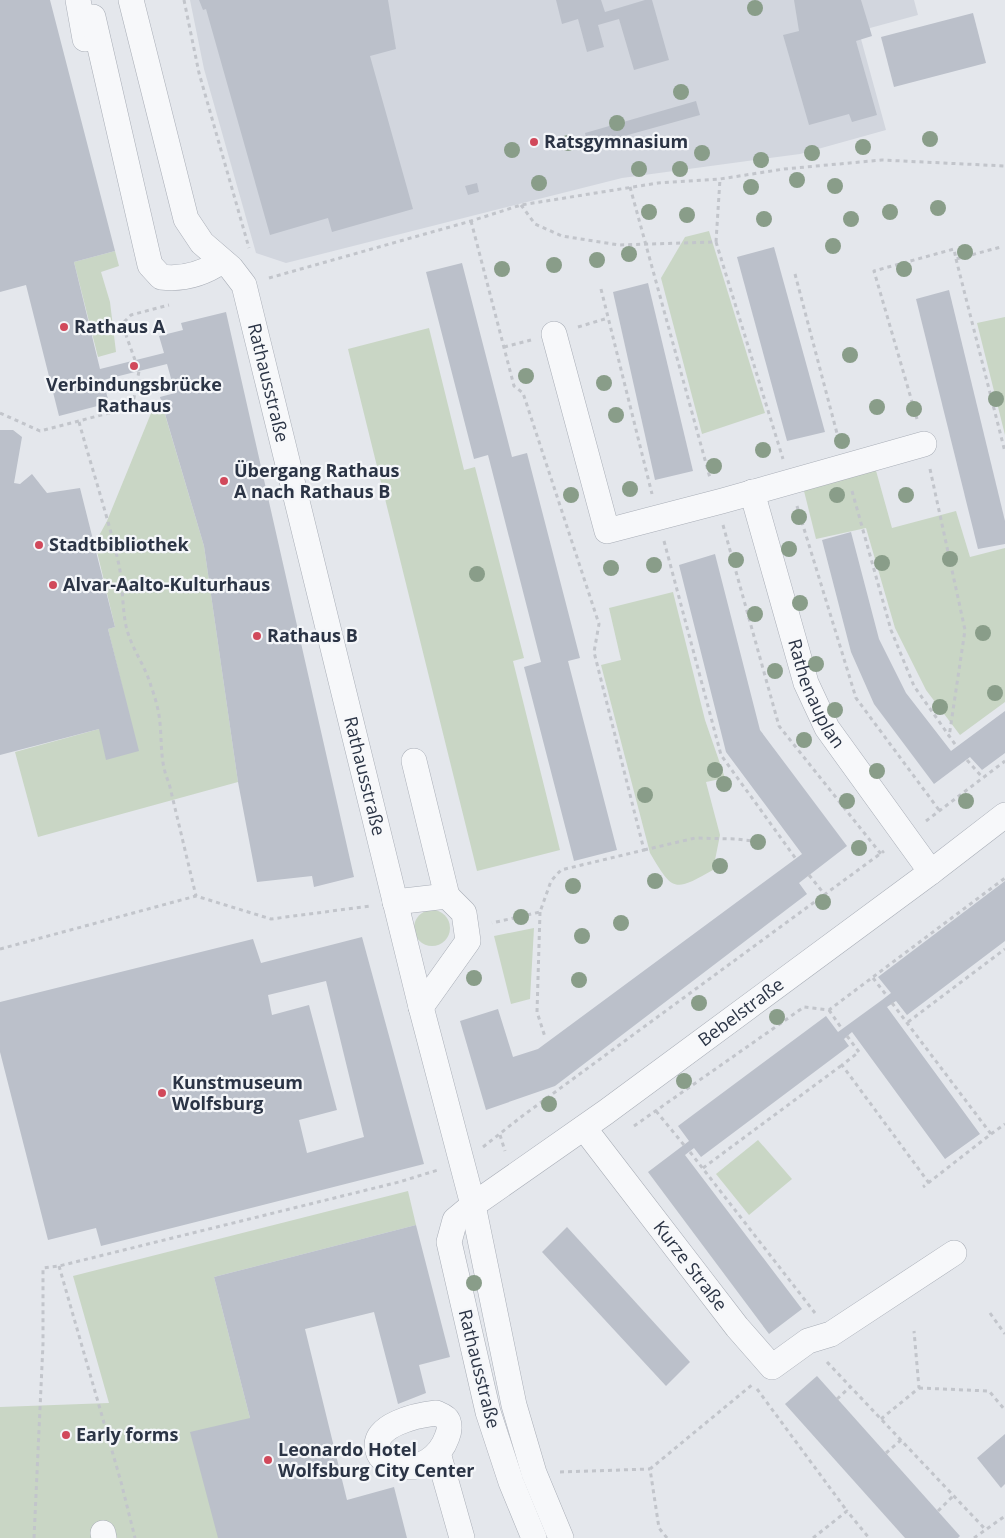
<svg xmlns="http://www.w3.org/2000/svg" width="1005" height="1538" font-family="'Open Sans',sans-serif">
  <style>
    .built { fill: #d2d6de }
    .green { fill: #c9d6c5 }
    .building { fill: #bbc0ca; fill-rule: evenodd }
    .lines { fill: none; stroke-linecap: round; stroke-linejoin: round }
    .minor-casing { stroke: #a9aeb7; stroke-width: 26 }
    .path { stroke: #c2c5cb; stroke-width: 3; stroke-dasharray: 4 4; stroke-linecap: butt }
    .minor { stroke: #f7f8fa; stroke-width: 25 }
    .tree { fill: #899d89 }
    .poi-dot { fill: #d1495b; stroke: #f4f6f9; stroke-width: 2 }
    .labels { text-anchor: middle; stroke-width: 4.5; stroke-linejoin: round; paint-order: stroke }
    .poi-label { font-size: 18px; font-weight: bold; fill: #2b3445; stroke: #f4f6f9; text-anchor: start }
    .street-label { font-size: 18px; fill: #2b3445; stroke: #f4f6f9 }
  </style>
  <rect width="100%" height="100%" fill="#e4e7ec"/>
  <polygon class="built" points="190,0 914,0 918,15 870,28 861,39 886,130 800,154 622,178 286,263 256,253 204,69"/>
  <g class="green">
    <polygon points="709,231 765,413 702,434 661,278 685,237"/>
    <polygon points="115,251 119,266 101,272 110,302 116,352 98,357 74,262"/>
    <polygon points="1005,317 1005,435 977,323"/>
    <polygon points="429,328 464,470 475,467 524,658 513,661 560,850 477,871 348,349"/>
    <polygon points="161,401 204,546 238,782 38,837 15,752 99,729 138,751 108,629 115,627 95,543 107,521 154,406"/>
    <polygon points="875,467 892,528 956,511 970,557 1005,548 1005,702 960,735 926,690 895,628 866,528 816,539 803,487"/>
    <path d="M 673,592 L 705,720 L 725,778 L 706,782 L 720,835 L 713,870 C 674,892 673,892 650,853 L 601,665 L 621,660 L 609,608 Z"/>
    <circle cx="432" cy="928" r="18"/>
    <polygon points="534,928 530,999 511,1004 494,936"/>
    <polygon points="758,1140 792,1179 749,1215 716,1174"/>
    <polygon points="408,1191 416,1225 214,1277 250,1418 218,1538 0,1538 0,1407 109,1403 73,1276"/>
  </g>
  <g class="building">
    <polygon points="0,0 50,0 115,251 74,262 100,369 164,353 159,336 183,330 181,323 226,312 354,877 314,887 312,876 257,882 238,782 204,546 160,397 175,393 167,364 103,380 109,403 59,416 26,285 0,292"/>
    <polygon points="199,0 388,0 396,49 370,56 413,209 332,232 328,218 270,235 206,9 203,10"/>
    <polygon points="556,0 601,0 605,12 645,0 652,0 669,60 634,70 619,19 598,25 604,47 587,52 578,19 562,24"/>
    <polygon points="794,0 861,0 872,36 856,41 877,115 852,122 849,114 809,125 783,35 799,31"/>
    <polygon points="973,13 986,63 894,87 881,37"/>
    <polygon points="696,101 700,115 588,146 585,133"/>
    <polygon points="477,183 479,192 468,195 465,186"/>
    <polygon points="774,247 825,432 787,441 737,257"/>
    <polygon points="462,263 512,457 527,453 580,658 568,661 617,850 574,861 524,667 541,662 488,455 474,459 426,272"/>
    <polygon points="648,283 693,471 655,480 613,292"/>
    <polygon points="949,290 1005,521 1005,544 978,549 916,299"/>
    <polygon points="0,430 13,430 22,437 14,483 20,484 32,474 47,493 80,488 115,627 108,629 139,751 106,760 99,729 0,755"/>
    <polygon points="851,532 879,639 906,693 951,751 1005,711 1005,753 982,770 970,757 934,784 874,704 851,652 822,540"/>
    <polygon points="715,554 760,730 847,846 799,883 807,894 555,1086 486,1110 460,1021 498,1009 513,1057 538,1049 802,854 726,752 679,565"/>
    <polygon points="1005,881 1005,941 907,1015 896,1001 887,1007 980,1134 945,1159 852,1032 844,1039 849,1046 701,1157 694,1148 685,1155 802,1309 769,1334 648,1172 689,1141 678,1126 826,1016 838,1032 882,1000 891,993 878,977"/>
    <path d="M 362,937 L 424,1164 L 101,1246 L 96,1228 L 48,1240 L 0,1052 L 0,1002 L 253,939 L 261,963 ZM 326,981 L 364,1137 L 307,1153 L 299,1120 L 337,1110 L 309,1005 L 272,1015 L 268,995 Z"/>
    <polygon points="416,1225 450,1357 419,1365 426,1393 398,1404 374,1312 305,1329 347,1500 394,1487 407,1538 218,1538 190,1432 250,1418 214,1277"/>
    <polygon points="567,1227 690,1362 666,1386 542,1252"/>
    <polygon points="817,1376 960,1536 958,1538 905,1538 785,1404"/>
    <polygon points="1005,1434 1005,1484 1001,1488 977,1458"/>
  </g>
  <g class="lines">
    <g class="minor-casing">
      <g id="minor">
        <polyline points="78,0 85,39"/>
        <path id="s1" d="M 131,0 L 186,219 L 202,243 L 231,268 L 244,285 L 421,1007 L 473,1205 L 514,1405 L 534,1473 L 561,1538"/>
        <path d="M 93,17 L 150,265 L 161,277 C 184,280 203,274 222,261"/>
        <polyline points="554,334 607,531 722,501 924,444"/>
        <path id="s2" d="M 752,492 L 806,683 L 827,728 L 931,872"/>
        <polyline points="414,761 447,896"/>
        <polyline points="395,902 447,896 464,913 468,941 421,1007"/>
        <path id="s3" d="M 584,1128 L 737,1327 L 772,1367 L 808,1341 L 831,1334 L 954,1253"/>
        <path d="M 436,1413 C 440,1415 446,1416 448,1421 C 450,1426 449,1432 447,1437 C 440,1457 420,1471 399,1466 C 391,1465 380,1460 378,1451 C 370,1425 418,1415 436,1413 Z"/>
        <polyline points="438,1453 462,1538"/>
        <polyline points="103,1533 104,1538"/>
        <path id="s4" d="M 534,1538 L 511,1482 L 488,1412 L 449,1242 L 455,1220 L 473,1205 L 606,1112 L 931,872 L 1005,815"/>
      </g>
    </g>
    <g class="path">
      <polyline points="184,0 199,73 249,248"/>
      <polyline points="630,187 710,478"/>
      <polyline points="521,205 535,224 562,236 619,245 716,242 720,179"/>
      <polyline points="471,221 514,386 523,393 599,624 594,652 644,850 561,870 551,881 540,912 492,923"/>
      <polyline points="716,242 783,459"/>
      <polyline points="956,259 1005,452"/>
      <polyline points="795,274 839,441"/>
      <polyline points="269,278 471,221 521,205 658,183 720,179 784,169 882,160 1005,166"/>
      <polyline points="601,289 652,494"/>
      <polyline points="578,327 608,318"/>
      <polyline points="504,347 531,340"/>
      <polyline points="135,360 126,335 124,322 131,315 169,305"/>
      <polyline points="0,413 40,431 121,410 134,398 139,371"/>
      <polyline points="917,419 874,271 954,249 956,259 1001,247"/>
      <path d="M 79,422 C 92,469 108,517 119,565 C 123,585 122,606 126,626 C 131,648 145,665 151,686 C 155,697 159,711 160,723 C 162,744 160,763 169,783 L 196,896"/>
      <polyline points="930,469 965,630 949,737"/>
      <polyline points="852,491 891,630 914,686 957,747"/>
      <polyline points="797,506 856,698 939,810"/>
      <polyline points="723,525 779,726 881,854"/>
      <polyline points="664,541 721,755 796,859"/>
      <polyline points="967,760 983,778"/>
      <polyline points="926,821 1005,761"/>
      <polyline points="644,850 695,838 736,839 753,841"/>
      <polyline points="809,875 825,895"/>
      <polyline points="540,912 537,1012 545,1037"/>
      <polyline points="0,949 196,896 271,919 370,906"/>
      <polyline points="873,978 887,996"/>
      <polyline points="892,1003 991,1134 923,1187"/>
      <polyline points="829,1010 842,1029"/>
      <polyline points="908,1022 1005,949"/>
      <polyline points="847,1036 859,1052 842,1065 929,1183"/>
      <polyline points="656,1111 684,1145"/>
      <polyline points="634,1126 804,1007 829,1010 1005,878"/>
      <polyline points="991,1134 1005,1124"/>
      <polyline points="500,1135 505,1151"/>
      <polyline points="483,1147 521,1117 884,851"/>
      <polyline points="690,1152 815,1313"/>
      <polyline points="703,1168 842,1065"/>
      <polyline points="59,1266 121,1482 135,1538"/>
      <polyline points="990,1313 1005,1334"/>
      <polyline points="827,1362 986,1530"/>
      <polyline points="919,1388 989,1391 1005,1410"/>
      <polyline points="757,1389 847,1511"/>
      <polyline points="837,1399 850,1387"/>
      <polyline points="881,1419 919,1388 914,1331"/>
      <polyline points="886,1453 901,1440"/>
      <polyline points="560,1472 650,1469"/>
      <polyline points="938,1511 954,1495"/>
      <polyline points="34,1538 43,1344 43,1268 59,1266 399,1182 438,1170"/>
      <polyline points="667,1538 659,1528 650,1469 753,1384"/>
      <polyline points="813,1538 847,1511 869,1538"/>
      <polyline points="974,1538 1005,1516"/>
    </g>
    <use href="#minor" class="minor"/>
  </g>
  <g class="tree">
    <circle cx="755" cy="8" r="8"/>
    <circle cx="681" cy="92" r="8"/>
    <circle cx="617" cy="123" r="8"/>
    <circle cx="930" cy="139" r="8"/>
    <circle cx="568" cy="143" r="8"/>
    <circle cx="863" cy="147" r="8"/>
    <circle cx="512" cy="150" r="8"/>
    <circle cx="702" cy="153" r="8"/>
    <circle cx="812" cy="153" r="8"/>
    <circle cx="761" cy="160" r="8"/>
    <circle cx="639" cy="169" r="8"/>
    <circle cx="680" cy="169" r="8"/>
    <circle cx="797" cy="180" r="8"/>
    <circle cx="539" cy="183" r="8"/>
    <circle cx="835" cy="186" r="8"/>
    <circle cx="751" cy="187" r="8"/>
    <circle cx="938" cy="208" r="8"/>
    <circle cx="649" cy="212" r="8"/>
    <circle cx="890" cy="212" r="8"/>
    <circle cx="687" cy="215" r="8"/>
    <circle cx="764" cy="219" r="8"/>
    <circle cx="851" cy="219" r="8"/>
    <circle cx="833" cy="246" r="8"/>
    <circle cx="965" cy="252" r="8"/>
    <circle cx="629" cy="254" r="8"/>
    <circle cx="597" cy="260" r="8"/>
    <circle cx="554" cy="265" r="8"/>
    <circle cx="502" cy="269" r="8"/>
    <circle cx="904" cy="269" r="8"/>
    <circle cx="850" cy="355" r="8"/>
    <circle cx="526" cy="376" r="8"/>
    <circle cx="604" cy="383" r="8"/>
    <circle cx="996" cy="399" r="8"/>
    <circle cx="877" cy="407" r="8"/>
    <circle cx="914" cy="409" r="8"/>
    <circle cx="616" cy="415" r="8"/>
    <circle cx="842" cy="441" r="8"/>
    <circle cx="763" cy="450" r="8"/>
    <circle cx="714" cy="466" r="8"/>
    <circle cx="630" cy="489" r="8"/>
    <circle cx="571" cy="495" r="8"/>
    <circle cx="837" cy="495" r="8"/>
    <circle cx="906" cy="495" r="8"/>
    <circle cx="799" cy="517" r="8"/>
    <circle cx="789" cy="549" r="8"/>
    <circle cx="950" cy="559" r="8"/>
    <circle cx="736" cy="560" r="8"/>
    <circle cx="882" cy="563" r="8"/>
    <circle cx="654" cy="565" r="8"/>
    <circle cx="611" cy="568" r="8"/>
    <circle cx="477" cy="574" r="8"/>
    <circle cx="800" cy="603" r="8"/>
    <circle cx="755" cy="614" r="8"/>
    <circle cx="983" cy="633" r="8"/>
    <circle cx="816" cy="664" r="8"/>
    <circle cx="775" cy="671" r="8"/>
    <circle cx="995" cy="693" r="8"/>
    <circle cx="940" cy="707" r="8"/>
    <circle cx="835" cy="710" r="8"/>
    <circle cx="804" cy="740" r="8"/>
    <circle cx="715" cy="770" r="8"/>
    <circle cx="877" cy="771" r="8"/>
    <circle cx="724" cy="784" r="8"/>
    <circle cx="645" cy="795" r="8"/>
    <circle cx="847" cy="801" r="8"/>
    <circle cx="966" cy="801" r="8"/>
    <circle cx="758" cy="842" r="8"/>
    <circle cx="859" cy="848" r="8"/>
    <circle cx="720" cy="866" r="8"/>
    <circle cx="655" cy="881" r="8"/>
    <circle cx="573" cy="886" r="8"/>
    <circle cx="823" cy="902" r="8"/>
    <circle cx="521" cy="917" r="8"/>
    <circle cx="621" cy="923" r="8"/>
    <circle cx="582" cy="936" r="8"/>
    <circle cx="474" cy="978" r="8"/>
    <circle cx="579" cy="980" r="8"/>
    <circle cx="699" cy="1003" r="8"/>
    <circle cx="777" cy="1017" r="8"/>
    <circle cx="684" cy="1081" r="8"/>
    <circle cx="549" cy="1104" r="8"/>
    <circle cx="474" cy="1283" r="8"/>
  </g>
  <g class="poi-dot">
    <circle cx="534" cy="142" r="5"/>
    <circle cx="64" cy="327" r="5"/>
    <circle cx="134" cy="366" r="5"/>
    <circle cx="224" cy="481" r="5"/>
    <circle cx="39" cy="545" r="5"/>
    <circle cx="53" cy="585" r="5"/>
    <circle cx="257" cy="636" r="5"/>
    <circle cx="162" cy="1093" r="5"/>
    <circle cx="66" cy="1435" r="5"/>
    <circle cx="268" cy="1460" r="5"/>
  </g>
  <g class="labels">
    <g class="poi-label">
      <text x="544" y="148">Ratsgymnasium</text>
      <text x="74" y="333">Rathaus A</text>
      <text x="134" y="391" text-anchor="middle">Verbindungsbrücke<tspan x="134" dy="21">Rathaus</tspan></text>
      <text x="234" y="477">Übergang Rathaus<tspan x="234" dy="21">A nach Rathaus B</tspan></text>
      <text x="49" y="551">Stadtbibliothek</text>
      <text x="63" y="591">Alvar-Aalto-Kulturhaus</text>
      <text x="267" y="642">Rathaus B</text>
      <text x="172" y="1089">Kunstmuseum<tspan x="172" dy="21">Wolfsburg</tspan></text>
      <text x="76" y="1441">Early forms</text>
      <text x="278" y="1456">Leonardo Hotel<tspan x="278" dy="21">Wolfsburg City Center</tspan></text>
    </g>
    <g class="street-label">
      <text dy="6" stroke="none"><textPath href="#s1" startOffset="415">Rathausstraße</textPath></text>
      <text dy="6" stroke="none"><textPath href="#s2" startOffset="212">Rathenauplan</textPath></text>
      <text dy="6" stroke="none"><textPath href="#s1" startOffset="820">Rathausstraße</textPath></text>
      <text dy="6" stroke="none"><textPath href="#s4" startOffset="685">Bebelstraße</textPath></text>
      <text dy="6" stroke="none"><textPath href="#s3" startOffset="174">Kurze Straße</textPath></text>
      <text transform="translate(479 1369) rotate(76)" y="6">Rathausstraße</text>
    </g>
  </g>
</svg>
